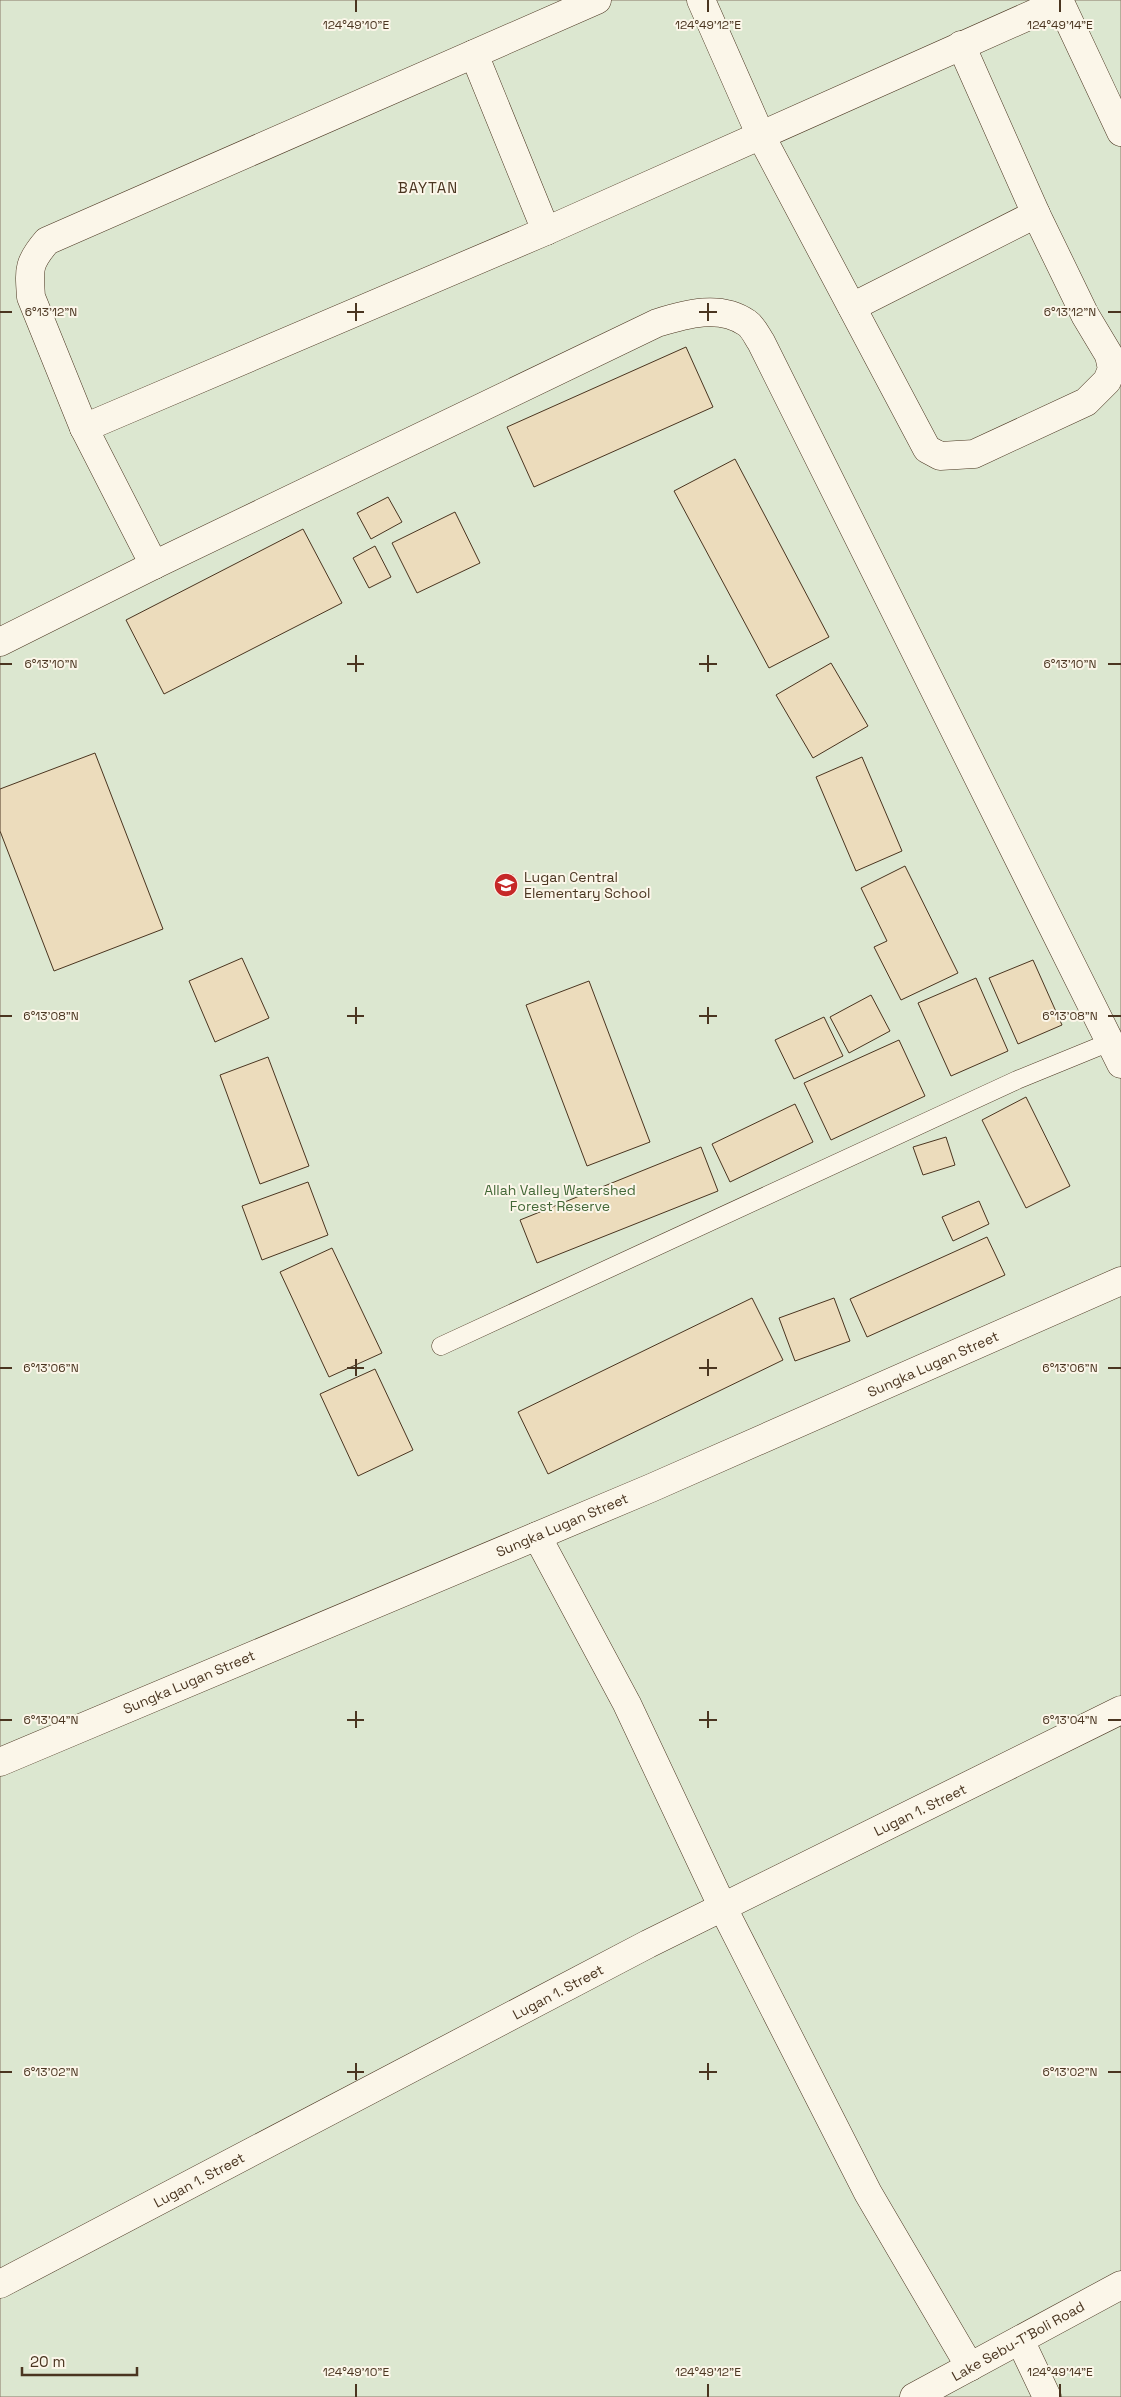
<svg xmlns="http://www.w3.org/2000/svg" width="1121" height="2397" font-family="'Space Grotesk',sans-serif">
  <style>
    .green { fill: #dce7d0; stroke: #887966 }
    .building { fill: #ecdcbc; stroke: #4a3520 }
    .lines { fill: none; stroke-linecap: round; stroke-linejoin: round }
    .service-casing { stroke: #4a3520; stroke-width: 19 }
    .minor-casing { stroke: #4a3520; stroke-width: 29 }
    .secondary-casing { stroke: #4a3520; stroke-width: 29 }
    .service { stroke: #fbf6e9; stroke-width: 18 }
    .minor { stroke: #fbf6e9; stroke-width: 28 }
    .secondary { stroke: #fbf6e9; stroke-width: 28 }
    .ticks { fill: none; stroke: #4a3520; stroke-width: 2 }
    .labels { text-anchor: middle; stroke-width: 4; stroke-linejoin: round; paint-order: stroke }
    .poi-label { font-size: 14px; fill: #4a3520; stroke: #fbf6e9; text-anchor: start }
    .park-label { font-size: 14px; fill: #436837; stroke: #fbf6e9 }
    .street-label { font-size: 14px; fill: #4a3520; stroke: #fbf6e9 }
    .neighbourhood-label { font-size: 15px; letter-spacing: 1px; fill: #4a3520; stroke: #fbf6e9 }
    .ticks-label { font-size: 12px; text-anchor: middle; fill: #4a3520; stroke: #fbf6e9; stroke-width: 4; stroke-linejoin: round; paint-order: stroke }
  </style>
  <rect width="100%" height="100%" fill="#fbf6e9"/>
  <rect class="green" x="0" y="0" width="1121" height="2397"/>
  <g class="building">
    <polygon points="686,347 713,407 534,487 507,427"/>
    <polygon points="735,459 829,637 769,668 674,491"/>
    <polygon points="388,497 402,522 371,539 357,513"/>
    <polygon points="455,512 480,563 417,593 392,543"/>
    <polygon points="303,529 342,603 164,694 126,620"/>
    <polygon points="375,546 391,577 369,588 353,558"/>
    <polygon points="831,663 868,726 813,758 776,695"/>
    <polygon points="95,753 163,929 54,971 0,831 0,789"/>
    <polygon points="862,757 902,851 856,871 816,777"/>
    <polygon points="905,866 958,973 901,1000 874,947 887,941 861,888"/>
    <polygon points="242,958 269,1018 215,1042 189,981"/>
    <polygon points="1033,960 1062,1025 1018,1044 989,978"/>
    <polygon points="976,978 1008,1051 951,1076 918,1003"/>
    <polygon points="589,981 650,1142 587,1166 526,1005"/>
    <polygon points="871,995 890,1031 849,1053 830,1017"/>
    <polygon points="824,1017 843,1056 794,1079 775,1040"/>
    <polygon points="899,1040 925,1096 831,1140 804,1083"/>
    <polygon points="268,1057 309,1166 260,1184 220,1075"/>
    <polygon points="1026,1097 1070,1186 1026,1208 982,1120"/>
    <polygon points="795,1104 813,1142 730,1182 712,1144"/>
    <polygon points="946,1137 955,1165 923,1175 913,1147"/>
    <polygon points="701,1147 718,1191 537,1263 520,1220"/>
    <polygon points="308,1182 328,1235 262,1260 242,1206"/>
    <polygon points="979,1201 989,1224 953,1241 942,1217"/>
    <polygon points="987,1237 1005,1275 867,1337 850,1299"/>
    <polygon points="332,1248 382,1353 329,1377 280,1272"/>
    <polygon points="752,1298 783,1360 548,1474 518,1412"/>
    <polygon points="834,1298 850,1341 795,1361 779,1318"/>
    <polygon points="375,1369 413,1450 358,1476 320,1394"/>
  </g>
  <g class="lines">
    <g class="service-casing">
      <polyline id="service" points="441,1346 1017,1080 1110,1042"/>
    </g>
    <g class="minor-casing">
      <g id="minor">
        <polyline points="701,0 760,134 927,449 940,456 974,454 1086,402 1107,381 1112,369 1109,355 1085,315 1036,214"/>
        <polyline points="1059,0 1121,132"/>
        <polyline points="474,54 546,231"/>
        <polyline points="852,307 1036,214 961,45"/>
        <polyline points="84,428 546,231 1060,2"/>
        <path d="M 154,565 L 84,428 L 31,297 C 29,269 28,263 47,241 L 597,0"/>
        <path d="M 0,642 L 154,565 L 657,323 C 686,314 720,304 747,323 C 753,327 757,336 761,342 L 1121,1064"/>
        <polyline points="537,1536 627,1704 723,1908 868,2193 970,2367"/>
        <polyline points="0,1762 651,1488 1121,1281"/>
        <polyline points="0,2284 648,1944 1121,1710"/>
        <polyline points="1020,2340 1047,2397"/>
      </g>
    </g>
    <g class="secondary-casing">
      <polyline id="secondary" points="914,2397 1121,2285"/>
    </g>
    <use href="#service" class="service"/>
    <use href="#minor" class="minor"/>
    <use href="#secondary" class="secondary"/>
  </g>
  <path class="ticks" d="M 356,0 L 356,12M 708,0 L 708,12M 1060,0 L 1060,12M 356,303 L 356,321M 708,303 L 708,321M 0,312 L 12,312M 347,312 L 364,312M 699,312 L 717,312M 1108,312 L 1121,312M 356,655 L 356,672M 708,655 L 708,672M 0,664 L 12,664M 347,664 L 364,664M 699,664 L 717,664M 1108,664 L 1121,664M 356,1007 L 356,1024M 708,1007 L 708,1024M 0,1016 L 12,1016M 347,1016 L 364,1016M 699,1016 L 717,1016M 1108,1016 L 1121,1016M 356,1359 L 356,1376M 708,1359 L 708,1376M 0,1368 L 12,1368M 347,1368 L 364,1368M 699,1368 L 717,1368M 1108,1368 L 1121,1368M 356,1711 L 356,1728M 708,1711 L 708,1728M 0,1720 L 12,1720M 347,1720 L 364,1720M 699,1720 L 717,1720M 1108,1720 L 1121,1720M 356,2063 L 356,2080M 708,2063 L 708,2080M 0,2072 L 12,2072M 347,2072 L 364,2072M 699,2072 L 717,2072M 1108,2072 L 1121,2072M 356,2384 L 356,2397M 708,2384 L 708,2397M 1060,2384 L 1060,2397"/>
  <defs>
    <g id="school-disc" transform="scale(1.25)"><circle r="9.5" fill="#c62828" stroke="#fbf6e9"/><path d="M0-5L7-2L0 1L-7-2ZM-4 1L0 2.5L4 1V4Q0 6-4 4Z" fill="#fff"/></g>
  </defs>
  <g fill-rule="evenodd">
    <use href="#school-disc" x="506" y="885"/>
  </g>
  <g class="labels">
    <g class="poi-label">
      <text x="524" y="882">Lugan Central<tspan x="524" dy="16">Elementary School</tspan></text>
    </g>
    <g class="park-label">
      <text x="560" y="1195">Allah Valley Watershed<tspan x="560" dy="16">Forest Reserve</tspan></text>
    </g>
    <g class="street-label">
      <text transform="translate(933 1364) rotate(-24)" y="5">Sungka Lugan Street</text>
      <text transform="translate(562 1525) rotate(-23)" y="5">Sungka Lugan Street</text>
      <text transform="translate(189 1682) rotate(-23)" y="5">Sungka Lugan Street</text>
      <text transform="translate(920 1810) rotate(-26)" y="5">Lugan 1. Street</text>
      <text transform="translate(558 1992) rotate(-28)" y="5">Lugan 1. Street</text>
      <text transform="translate(199 2180) rotate(-28)" y="5">Lugan 1. Street</text>
      <text transform="translate(1018 2341) rotate(-29)" y="5">Lake Sebu-T'Boli Road</text>
    </g>
    <g class="neighbourhood-label">
      <text x="428" y="193">BAYTAN</text>
    </g>
  </g>
  <g class="ticks-label">
    <text x="356" y="29">124°49'10"E</text>
    <text x="708" y="29">124°49'12"E</text>
    <text x="1060" y="29">124°49'14"E</text>
    <text x="51" y="316">6°13'12"N</text>
    <text x="1070" y="316">6°13'12"N</text>
    <text x="51" y="668">6°13'10"N</text>
    <text x="1070" y="668">6°13'10"N</text>
    <text x="51" y="1020">6°13'08"N</text>
    <text x="1070" y="1020">6°13'08"N</text>
    <text x="51" y="1372">6°13'06"N</text>
    <text x="1070" y="1372">6°13'06"N</text>
    <text x="51" y="1724">6°13'04"N</text>
    <text x="1070" y="1724">6°13'04"N</text>
    <text x="51" y="2076">6°13'02"N</text>
    <text x="1070" y="2076">6°13'02"N</text>
    <text x="356" y="2376">124°49'10"E</text>
    <text x="708" y="2376">124°49'12"E</text>
    <text x="1060" y="2376">124°49'14"E</text>
  </g>
  <path d="M22 2367v8h115v-8" fill="none" stroke="#4a3520" stroke-width="2.5"/>
  <text x="30" y="2367" font-size="15" fill="#4a3520" stroke="#fbf6e9" stroke-width="4" paint-order="stroke">20 m</text>
</svg>
